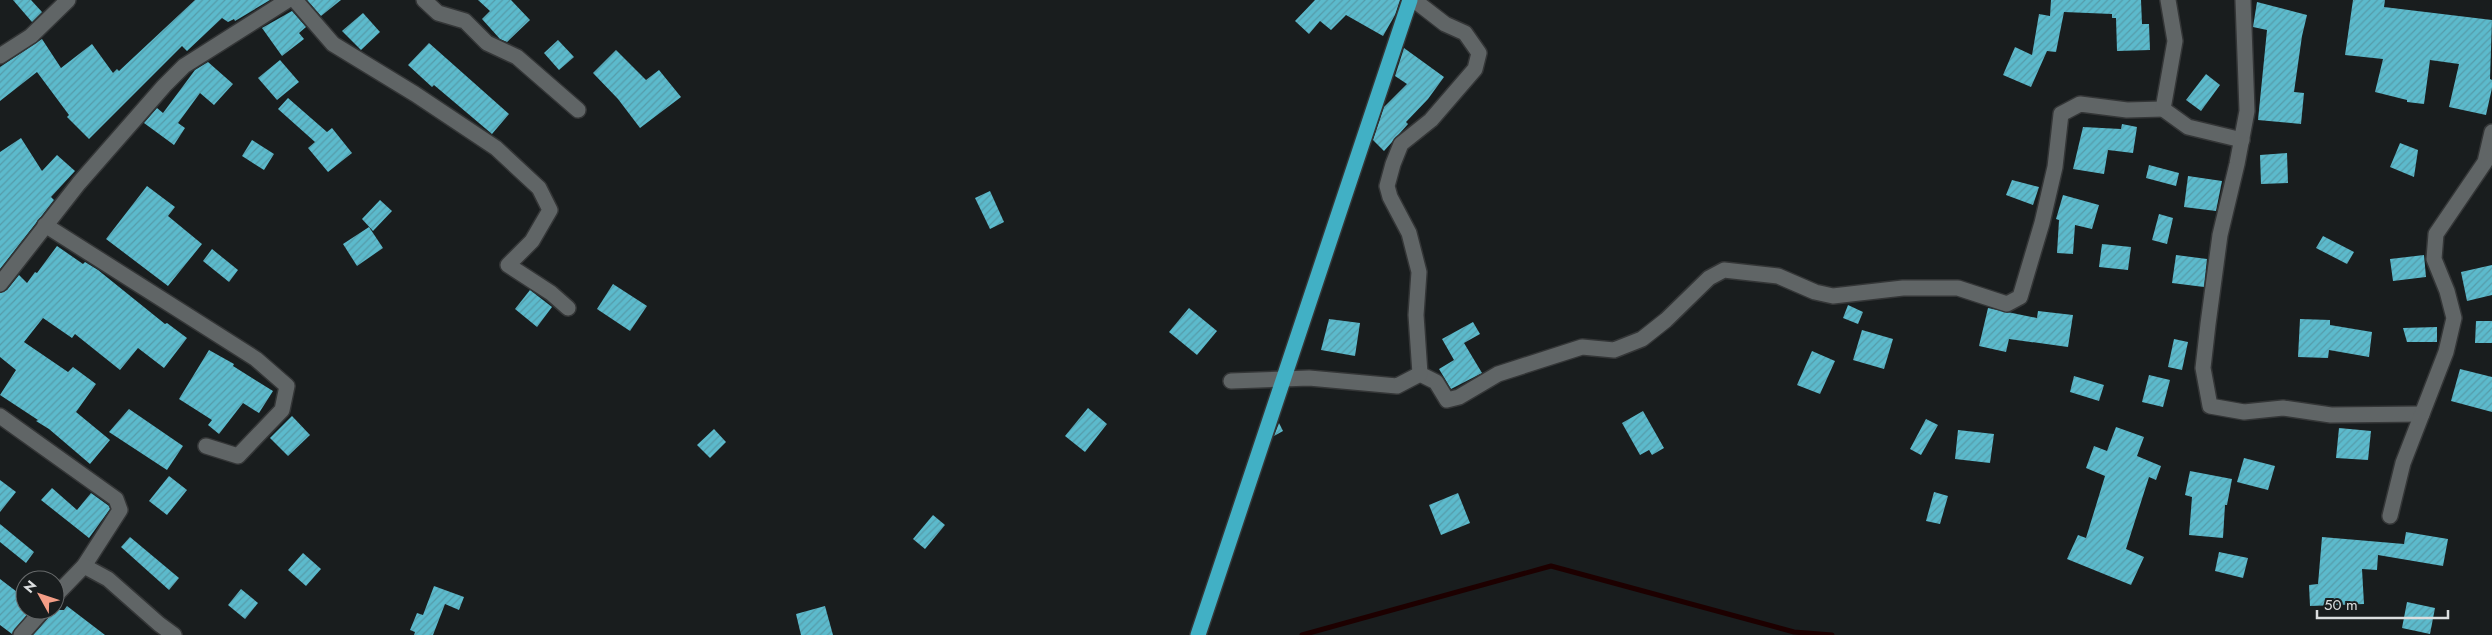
<svg xmlns="http://www.w3.org/2000/svg" width="2492" height="635" font-family="Jost,sans-serif">
  <style>
    .lines { fill: none; stroke-linecap: round; stroke-linejoin: round }
    .stream { stroke: #1d0000; stroke-width: 5 }
    .building { fill: url(#building-hatch) }
    .minor-casing { stroke: #343637; stroke-width: 18 }
    .highway-casing { stroke: #343637; stroke-width: 18 }
    .minor { stroke: #606566; stroke-width: 15 }
    .highway { stroke: #41b0c5; stroke-width: 15 }
  </style>
  <defs>
    <pattern id="building-hatch" width="6" height="6" patternUnits="userSpaceOnUse" patternTransform="scale(1.25)"><rect width="6" height="6" fill="#5cbacc"/><path d="M-1 1l2-2M0 6l6-6M5 7l2-2" fill="none" stroke="#569caa"/></pattern>
  </defs>
  <rect width="100%" height="100%" fill="#191d1e"/>
  <g class="lines">
    <polyline class="stream" points="1302,635 1551,566 1794,632 1832,635"/>
  </g>
  <g class="building">
    <polygon points="13,0 31,0 42,12 32,22"/>
    <polygon points="195,0 270,0 235,21 234,19 228,22 222,18 187,51 182,46 89,139 67,117 69,115 37,72 0,101 0,67 42,39 61,68 92,44 113,73 117,69 119,71"/>
    <polygon points="307,0 341,0 321,16"/>
    <polygon points="478,0 511,0 530,20 507,42 500,39 482,19 490,11"/>
    <polygon points="1315,0 1400,0 1395,15 1383,36 1346,15 1331,30 1320,21 1309,34 1295,21"/>
    <polygon points="2051,0 2141,0 2142,24 2149,24 2150,50 2117,51 2116,18 2112,18 2112,14 2064,12 2056,52 2047,51 2031,87 2003,75 2015,47 2032,55 2039,14 2050,16"/>
    <polygon points="2353,0 2385,0 2384,7 2492,20 2490,79 2492,80 2492,88 2486,115 2449,107 2459,64 2430,60 2424,104 2407,102 2407,100 2375,92 2383,59 2345,55"/>
    <polygon points="2257,2 2307,15 2302,36 2294,92 2304,93 2301,124 2258,120 2267,30 2253,27"/>
    <polygon points="292,11 306,27 299,33 304,39 282,56 262,28"/>
    <polygon points="363,13 380,32 361,50 342,31"/>
    <polygon points="558,40 574,57 559,70 544,53"/>
    <polygon points="429,43 509,114 492,134 434,85 432,87 408,65"/>
    <polygon points="1404,48 1444,77 1428,99 1406,122 1408,124 1384,151 1373,140 1384,107 1407,84 1395,76"/>
    <polygon points="616,50 646,80 659,70 681,97 640,128 618,99 593,73"/>
    <polygon points="280,60 299,82 277,100 258,78"/>
    <polygon points="208,62 233,84 214,105 200,93 178,123 185,128 174,145 144,123 157,108 163,113 195,70"/>
    <polygon points="2206,74 2220,85 2201,111 2186,100"/>
    <polygon points="288,98 327,132 332,128 352,153 328,172 308,148 315,142 278,109"/>
    <polygon points="2122,124 2137,127 2133,153 2108,150 2104,174 2073,169 2083,127 2121,129"/>
    <polygon points="21,138 42,171 57,155 75,171 51,197 54,200 0,269 0,152"/>
    <polygon points="252,140 274,154 264,170 242,156"/>
    <polygon points="2400,143 2418,150 2414,177 2390,167"/>
    <polygon points="2287,153 2288,183 2261,184 2260,155"/>
    <polygon points="2149,165 2179,173 2176,186 2146,178"/>
    <polygon points="2188,176 2222,181 2216,211 2184,207"/>
    <polygon points="2012,180 2039,187 2033,205 2006,195"/>
    <polygon points="147,186 175,207 168,216 202,244 168,286 106,239"/>
    <polygon points="990,191 1004,222 990,229 975,198"/>
    <polygon points="2063,195 2099,205 2092,229 2075,225 2073,254 2057,253 2059,220 2056,219"/>
    <polygon points="380,200 392,211 373,231 362,219"/>
    <polygon points="2159,214 2173,218 2167,244 2152,240"/>
    <polygon points="369,227 383,248 357,266 343,244"/>
    <polygon points="2323,236 2354,252 2347,264 2316,248"/>
    <polygon points="2102,244 2131,247 2128,270 2099,267"/>
    <polygon points="57,246 83,264 85,262 98,270 165,324 167,323 187,338 164,368 138,348 120,370 75,334 72,338 43,318 24,342 68,372 73,367 96,384 76,412 110,440 90,464 49,429 36,421 38,420 0,395 16,370 0,357 0,293 7,290 19,275 27,283 35,272 37,273"/>
    <polygon points="212,249 238,270 229,282 203,261"/>
    <polygon points="2176,255 2207,259 2204,287 2172,283"/>
    <polygon points="2424,255 2426,277 2393,281 2390,259"/>
    <polygon points="2492,265 2492,295 2467,301 2461,272"/>
    <polygon points="613,284 647,306 630,331 597,309"/>
    <polygon points="530,290 552,307 537,327 515,309"/>
    <polygon points="1848,305 1863,312 1858,324 1843,318"/>
    <polygon points="1189,308 1217,331 1197,355 1169,332"/>
    <polygon points="1988,308 2037,318 2038,311 2073,315 2068,347 2009,339 2006,352 1979,346"/>
    <polygon points="1329,319 1360,323 1355,356 1321,350"/>
    <polygon points="2300,319 2330,320 2330,325 2372,332 2369,357 2329,350 2328,358 2298,357"/>
    <polygon points="2476,321 2492,321 2492,343 2475,343"/>
    <polygon points="1473,322 1480,334 1464,343 1482,373 1451,389 1439,369 1454,360 1442,339"/>
    <polygon points="2437,327 2437,342 2407,342 2403,328"/>
    <polygon points="1862,330 1893,339 1884,369 1853,360"/>
    <polygon points="2174,339 2188,342 2182,370 2168,367"/>
    <polygon points="209,350 234,364 233,366 273,391 259,413 243,403 219,434 208,425 212,420 179,399"/>
    <polygon points="1812,351 1835,361 1820,394 1797,385"/>
    <polygon points="2460,369 2492,377 2492,412 2451,401"/>
    <polygon points="2149,375 2170,380 2163,407 2142,402"/>
    <polygon points="2074,376 2104,385 2099,401 2070,392"/>
    <polygon points="1088,408 1107,424 1085,452 1065,436"/>
    <polygon points="129,409 183,446 167,470 109,432"/>
    <polygon points="1643,411 1664,448 1652,455 1649,450 1640,455 1622,423"/>
    <polygon points="292,416 310,435 288,456 270,438"/>
    <polygon points="1926,419 1938,425 1921,455 1910,449"/>
    <polygon points="1279,423 1283,431 1274,436"/>
    <polygon points="2116,427 2144,437 2137,456 2161,466 2156,480 2149,477 2126,549 2144,557 2131,585 2067,559 2078,535 2086,538 2105,476 2086,468 2094,446 2107,451"/>
    <polygon points="2339,428 2371,431 2368,460 2336,458"/>
    <polygon points="714,429 726,442 710,458 697,445"/>
    <polygon points="1958,430 1994,434 1990,463 1955,459"/>
    <polygon points="2244,458 2275,466 2268,490 2237,482"/>
    <polygon points="2190,471 2232,479 2227,505 2225,505 2223,538 2189,535 2192,497 2185,495"/>
    <polygon points="169,476 187,490 167,515 149,501"/>
    <polygon points="0,480 16,492 0,512"/>
    <polygon points="52,488 77,510 91,493 109,506 110,509 89,538 41,500"/>
    <polygon points="1934,492 1948,496 1940,524 1926,521"/>
    <polygon points="1458,493 1470,523 1441,535 1429,505"/>
    <polygon points="933,515 945,525 925,549 913,539"/>
    <polygon points="0,524 34,552 26,563 0,542"/>
    <polygon points="2406,532 2448,539 2443,566 2378,555 2377,570 2362,569 2364,604 2310,606 2309,585 2318,584 2322,537 2404,544"/>
    <polygon points="130,537 179,578 169,590 121,547"/>
    <polygon points="2219,552 2248,558 2243,578 2215,571"/>
    <polygon points="303,553 321,569 306,586 288,570"/>
    <polygon points="0,579 25,598 25,610 31,610 12,634 0,625"/>
    <polygon points="434,586 464,597 459,610 445,604 433,635 414,635 415,632 410,630 417,613 423,615"/>
    <polygon points="241,589 258,603 245,619 228,605"/>
    <polygon points="2407,602 2435,608 2430,634 2402,628"/>
    <polygon points="67,606 105,635 33,635 50,616 52,610 64,610"/>
    <polygon points="825,606 833,635 801,635 796,614"/>
  </g>
  <g class="lines">
    <g class="minor-casing">
      <g id="minor">
        <polyline points="295,0 333,44 415,94 496,148 539,188 550,210 532,241 508,265 551,293 568,308"/>
        <polyline points="424,0 438,13 465,21 487,43 517,57 578,110"/>
        <polyline points="1414,0 1445,24 1465,33 1479,53 1475,69 1431,120 1401,144 1393,164 1387,186 1390,197 1409,233 1419,272 1416,315 1420,374 1436,382 1447,400 1459,397 1498,374 1582,347 1614,350 1642,339 1666,320 1709,278 1724,270 1778,276 1815,292 1833,296 1903,288 1958,288 2007,304 2020,297 2042,223 2055,167 2061,114 2080,104 2127,110 2163,109"/>
        <polyline points="2168,0 2175,41 2163,109 2188,127 2242,140"/>
        <polyline points="2243,0 2247,111 2237,164 2220,235 2208,324 2203,368 2210,406 2244,412 2283,408 2331,415 2422,414"/>
        <polyline points="0,56 31,36 68,0"/>
        <polyline points="45,225 256,359 287,386 282,410 238,456 206,446"/>
        <polyline points="0,284 79,183 164,86 184,66 288,0"/>
        <polyline points="1231,381 1309,378 1397,386 1420,374"/>
        <polyline points="0,416 116,499 120,510 84,566 55,596"/>
        <polyline points="2390,516 2403,463 2446,352 2454,318 2447,291 2434,259 2436,234 2485,162 2492,132"/>
        <polyline points="84,566 108,579 159,624 174,635"/>
        <polyline points="21,635 43,610"/>
      </g>
    </g>
    <g class="highway-casing">
      <polyline id="highway" points="1198,635 1410,0"/>
    </g>
    <use href="#minor" class="minor"/>
    <use href="#highway" class="highway"/>
  </g>
  <g transform="translate(40 595) rotate(310)"><circle r="24" fill="#191d1e" stroke="#676a6b"/>
  <path d="M0-4L9 19L0 12L-9 19Z" fill="#f49e87"/>
  <text y="-8" font-size="14" font-weight="bold" text-anchor="middle" fill="#dbdedf">N</text>
  </g>
  <path d="M2317 610v8h131v-8" fill="none" stroke="#dbdedf" stroke-width="2.5"/>
  <text x="2324" y="610" font-size="15" fill="#dbdedf" stroke="#191d1e" stroke-width="4" paint-order="stroke">50 m</text>
</svg>
